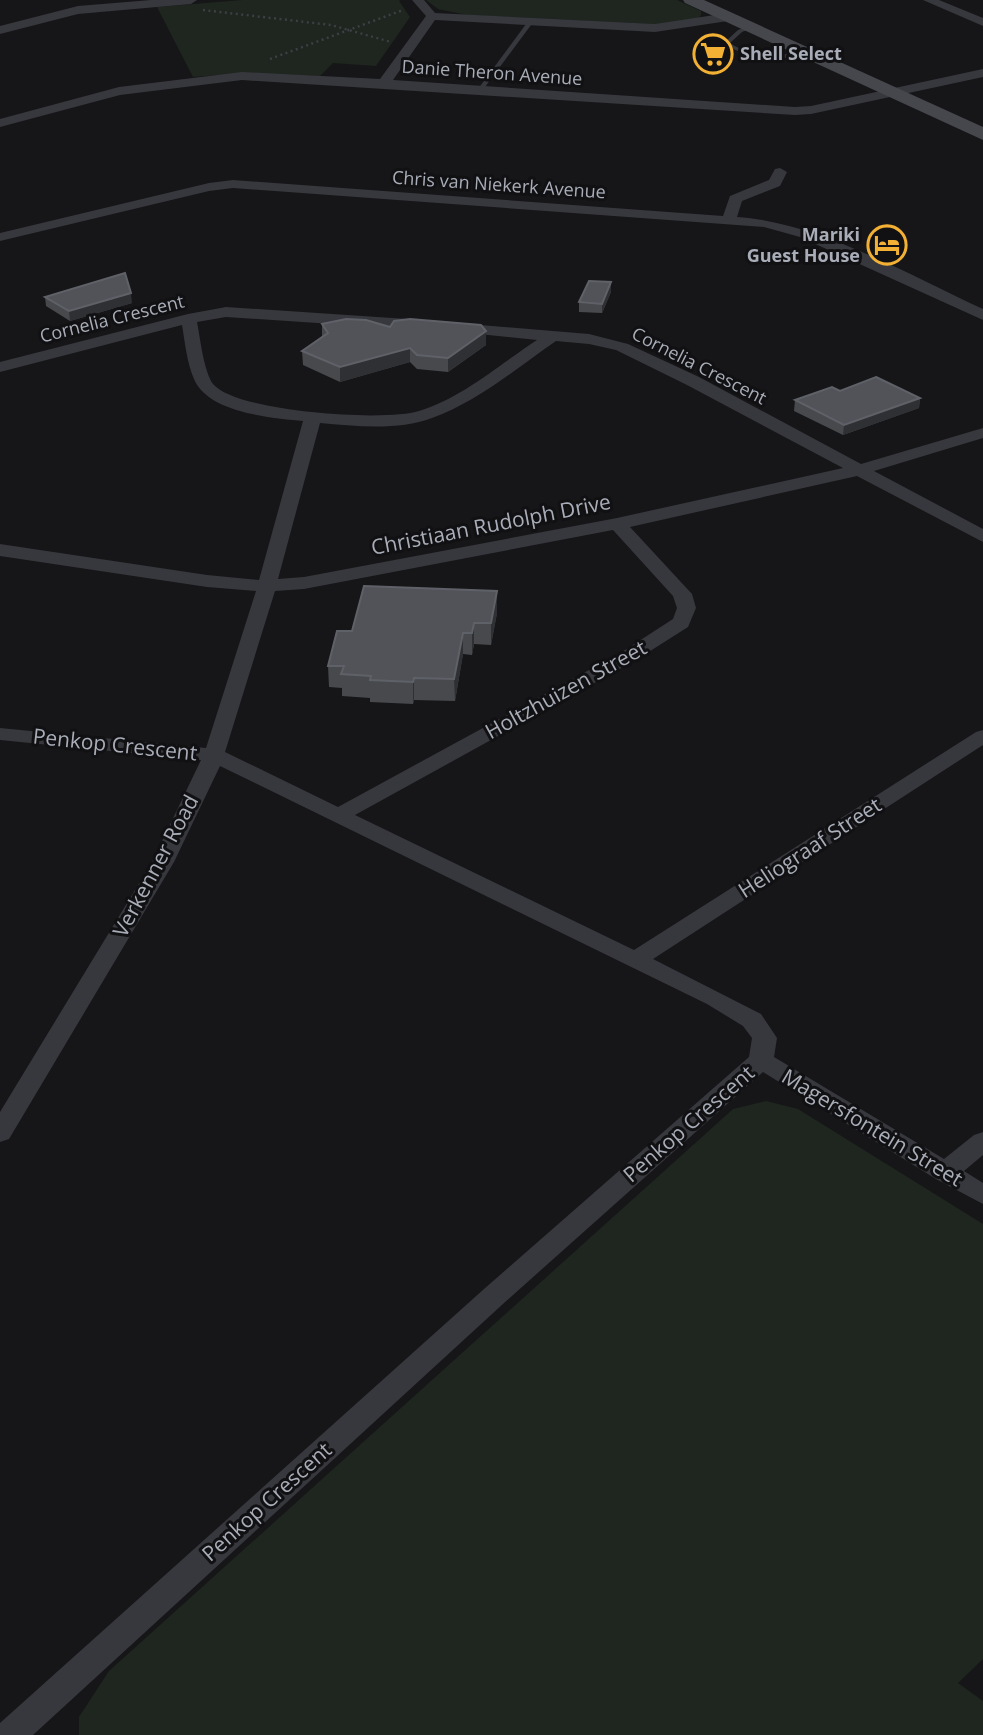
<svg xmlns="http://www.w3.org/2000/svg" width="983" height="1735" font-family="'Open Sans',sans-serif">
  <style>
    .green { fill: #1e261f }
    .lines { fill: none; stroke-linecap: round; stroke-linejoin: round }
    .path { stroke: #3d3f44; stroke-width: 2.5; stroke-dasharray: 2 3.5; stroke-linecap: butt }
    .lane { fill: #37383d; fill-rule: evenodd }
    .street { fill: #37383d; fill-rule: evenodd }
    .secondary { fill: #45474d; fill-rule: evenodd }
    .wall { fill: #47494d }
    .shaded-wall { fill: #2f3033 }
    .building { fill: #525359; stroke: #5f6168; stroke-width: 2 }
    .labels { text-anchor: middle; stroke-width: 6; stroke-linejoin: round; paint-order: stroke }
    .far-poi-label { font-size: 18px; font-weight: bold; fill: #a8adb8; stroke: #111113; text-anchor: start }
    .far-street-label { font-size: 18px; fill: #a8adb8; stroke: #111113 }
    .street-label { font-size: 21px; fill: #a8adb8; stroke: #111113 }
  </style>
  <rect width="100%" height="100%" fill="#161618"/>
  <g class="green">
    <polygon points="242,0 401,0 399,1 410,17 376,66 333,63 320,76 247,73 193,77 157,7"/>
    <polygon points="426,0 677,0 701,11 701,15 698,19 673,25 467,15 438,9"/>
    <polygon points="766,1101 798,1109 983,1224 983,1659 958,1683 983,1701 983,1735 79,1735 79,1717 109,1671 733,1109"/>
  </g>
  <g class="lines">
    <g class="path">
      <polyline points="203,10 331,25 391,42"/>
      <polyline points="270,59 403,10"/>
    </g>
    <g class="lane">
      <polygon points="529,20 534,21 482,91 478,91 478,89"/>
      <path d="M 750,25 L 753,27 L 752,28 L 742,32 L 730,43 C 753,59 786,54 812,53 L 815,55 L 812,57 C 783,58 749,61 725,44 L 725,42 L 738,30 Z"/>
    </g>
    <g class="street">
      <polygon points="151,0 197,0 191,4 78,14 0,34 0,26 78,6"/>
      <polygon points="412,0 424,0 435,13 655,24 728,13 734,17 728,21 655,32 435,20 393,80 795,107 811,106 983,69 983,77 811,114 795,115 242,80 120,95 0,127 0,119 119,87 242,72 380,79 426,16"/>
      <polygon points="923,0 939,0 983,18 983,26"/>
      <path d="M 780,168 L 787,172 L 780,186 L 742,201 L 737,217 C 818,222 909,275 983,309 L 983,320 L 800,237 L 764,227 L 233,188 L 209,191 L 0,241 L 0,233 L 209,183 L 233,180 L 723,216 L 730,196 L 769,180 L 775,169 Z"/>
      <path d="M 226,307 L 422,320 L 430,325 L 422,330 L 226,317 L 197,322 C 200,337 204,372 213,384 C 236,412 384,422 419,411 C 462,398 500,364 537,340 L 450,331 L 448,328 L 450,325 L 456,323 L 589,334 L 628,344 L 699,377 L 861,464 L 983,428 L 983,438 L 874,471 L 983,529 L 983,542 L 857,476 L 630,527 L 692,594 L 696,608 L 688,627 L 636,660 L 355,815 L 634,950 L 976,732 L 983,730 L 983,745 L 653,959 L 761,1014 L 777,1038 L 774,1057 L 944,1159 L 974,1135 L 983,1132 L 983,1155 L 964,1171 L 983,1183 L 983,1204 L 936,1179 L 763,1072 L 504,1303 L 33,1735 L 0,1735 L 0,1723 L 484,1289 L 749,1057 L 752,1038 L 743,1026 L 707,1004 L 220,766 L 174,862 L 9,1139 L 0,1142 L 0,1112 L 152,862 L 201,760 L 0,740 L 0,728 L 206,748 L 256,591 L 207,587 L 0,556 L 0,544 L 207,575 L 259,580 L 303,421 C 272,418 208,413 194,379 C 187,363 185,343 182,325 L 0,372 L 0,362 L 188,314 ZM 556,341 L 589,344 L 616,350 L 687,385 L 843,468 L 617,518 L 304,577 L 278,579 L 320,423 C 355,426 398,431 432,418 C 477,402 517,368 556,341 ZM 613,530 L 673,596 L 677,608 L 673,619 L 622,652 L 338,807 L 225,752 L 275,591 L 304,589 Z"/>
    </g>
    <polygon class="secondary" points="683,0 704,0 983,127 983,140 685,3"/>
  </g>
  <g class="wall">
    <polygon points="611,292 602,313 579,312 579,302"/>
    <polygon points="45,297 132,303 70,321 46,306"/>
    <polygon points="322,324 486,331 486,345 448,372 417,369 410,362 340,382 303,365 302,351 322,336"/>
    <polygon points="840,391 920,398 919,408 843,435 794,411 795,400"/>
    <polygon points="497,591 497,613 491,645 474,644 472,655 463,654 455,701 414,700 413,704 370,702 370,698 342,696 342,688 329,687 328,666 352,631"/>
  </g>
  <g class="shaded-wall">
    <polygon points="611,282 611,292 602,313 602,304"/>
    <polygon points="131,293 132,303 70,321 69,311"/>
    <polygon points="486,331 486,345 448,372 448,358"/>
    <polygon points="410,348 410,362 340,382 340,367"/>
    <polygon points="920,398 919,408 843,435 844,425"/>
    <polygon points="497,591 497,613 491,645 491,623"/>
    <polygon points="474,623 474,644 472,655 472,633"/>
    <polygon points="463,633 463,654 455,701 454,679"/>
    <polygon points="414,678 414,700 413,704 413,682"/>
  </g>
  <g class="building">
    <polygon points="125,273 131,293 69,311 45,297"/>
    <polygon points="589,281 611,282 602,304 579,302"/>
    <polygon points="346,319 366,320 390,327 394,321 410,319 481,325 486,331 448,358 417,355 410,348 340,367 302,351 328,333 322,324"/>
    <polygon points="876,377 920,398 844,425 795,400 832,387 840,391"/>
    <polygon points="364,586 497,591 491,623 474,623 472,633 463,633 454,679 414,678 413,682 370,680 371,676 341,674 344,666 328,666 337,631 352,631"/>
  </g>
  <defs>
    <g id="supermarket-ring" transform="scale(2.0125)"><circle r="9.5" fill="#111113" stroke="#f2b134" stroke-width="1.5"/><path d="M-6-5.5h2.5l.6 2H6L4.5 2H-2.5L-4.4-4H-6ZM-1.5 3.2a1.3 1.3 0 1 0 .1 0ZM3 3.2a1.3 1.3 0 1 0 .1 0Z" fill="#f2b134"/></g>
    <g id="hotel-ring" transform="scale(2.0125)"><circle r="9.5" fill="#111113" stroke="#f2b134" stroke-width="1.5"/><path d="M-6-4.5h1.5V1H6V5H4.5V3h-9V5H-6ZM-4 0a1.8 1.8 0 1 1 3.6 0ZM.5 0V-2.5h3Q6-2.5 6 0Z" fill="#f2b134"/></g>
  </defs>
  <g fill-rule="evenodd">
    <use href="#supermarket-ring" x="713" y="54"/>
    <use href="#hotel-ring" x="887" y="245"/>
  </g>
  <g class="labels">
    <g class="far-poi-label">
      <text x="740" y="60">Shell Select</text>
      <text x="860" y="241" text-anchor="end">Mariki<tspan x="860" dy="21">Guest House</tspan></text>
    </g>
    <g class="far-street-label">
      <text transform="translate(492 73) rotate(4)" y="6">Danie Theron Avenue</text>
      <text transform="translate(499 185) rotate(4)" y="6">Chris van Niekerk Avenue</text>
      <text transform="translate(112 319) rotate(-14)" y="6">Cornelia Crescent</text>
      <text transform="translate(699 366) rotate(27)" y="6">Cornelia Crescent</text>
    </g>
    <g class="street-label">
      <text transform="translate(491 525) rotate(-11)" y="7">Christiaan Rudolph Drive</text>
      <text transform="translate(566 690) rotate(-29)" y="7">Holtzhuizen Street</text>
      <text transform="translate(115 745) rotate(6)" y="7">Penkop Crescent</text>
      <text transform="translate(810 848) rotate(-33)" y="7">Heliograaf Street</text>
      <text transform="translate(156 866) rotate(-62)" y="7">Verkenner Road</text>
      <text transform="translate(689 1124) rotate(-41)" y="7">Penkop Crescent</text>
      <text transform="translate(872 1128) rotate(31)" y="7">Magersfontein Street</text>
      <text transform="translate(267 1502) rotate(-42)" y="7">Penkop Crescent</text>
    </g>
  </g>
</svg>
